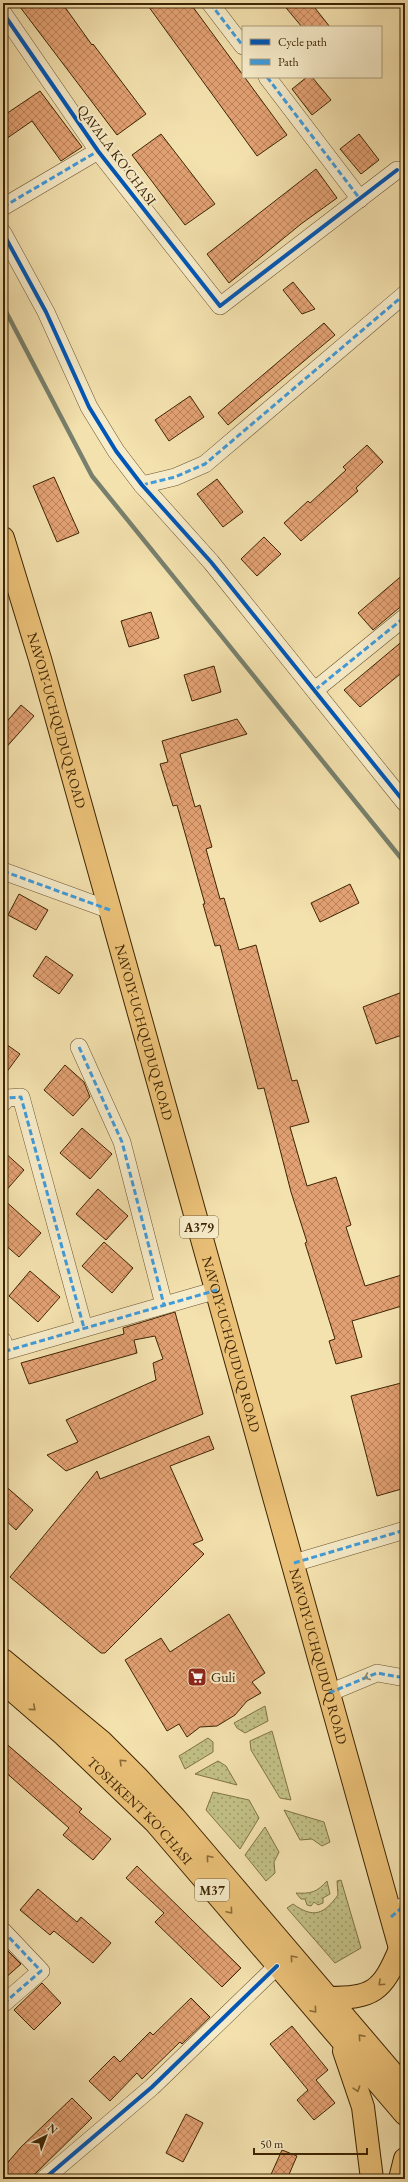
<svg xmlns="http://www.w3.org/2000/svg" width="408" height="2182" font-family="'EB Garamond',serif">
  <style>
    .grass { fill: url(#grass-dots); stroke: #807345 }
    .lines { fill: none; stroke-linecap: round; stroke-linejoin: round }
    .stream { stroke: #78806d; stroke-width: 4.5 }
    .building { fill: url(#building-cross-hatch); stroke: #3e2504 }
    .street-casing { stroke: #6b542e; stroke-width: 18 }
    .primary-casing { stroke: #3e2504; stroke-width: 24 }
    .highway-casing { stroke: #3e2504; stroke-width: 24 }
    .street { stroke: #f7ecca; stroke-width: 17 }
    .primary { stroke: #eac077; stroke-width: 22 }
    .highway { stroke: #eac077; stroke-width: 22 }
    .quiet { stroke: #3f9cdd; stroke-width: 3; stroke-dasharray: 6 3; stroke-linecap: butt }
    .cycleway-casing { stroke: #f7ecca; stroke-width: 6 }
    .cycleway { stroke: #0057b8; stroke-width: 4 }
    .oneway { stroke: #9a8867 }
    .oneway2 { stroke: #8b6b38 }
    .labels { text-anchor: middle; stroke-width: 4; stroke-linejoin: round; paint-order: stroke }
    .shield { fill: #f7ecca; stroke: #76613f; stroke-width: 1 }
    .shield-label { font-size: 13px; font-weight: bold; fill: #3e2504 }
    .street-label { font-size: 14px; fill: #3e2504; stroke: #f7ecca }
    .poi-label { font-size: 14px; fill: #3e2504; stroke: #f7ecca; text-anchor: start }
  </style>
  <defs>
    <pattern id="grass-dots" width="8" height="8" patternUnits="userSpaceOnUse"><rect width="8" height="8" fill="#c2c186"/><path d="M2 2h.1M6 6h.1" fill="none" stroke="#9f9d6b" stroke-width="1.8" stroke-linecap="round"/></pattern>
    <pattern id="building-cross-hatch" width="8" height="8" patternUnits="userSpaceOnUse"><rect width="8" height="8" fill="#e3a173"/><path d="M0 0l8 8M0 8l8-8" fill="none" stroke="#b9835c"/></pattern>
  </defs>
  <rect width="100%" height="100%" fill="#f3e1ae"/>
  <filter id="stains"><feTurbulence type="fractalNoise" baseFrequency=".005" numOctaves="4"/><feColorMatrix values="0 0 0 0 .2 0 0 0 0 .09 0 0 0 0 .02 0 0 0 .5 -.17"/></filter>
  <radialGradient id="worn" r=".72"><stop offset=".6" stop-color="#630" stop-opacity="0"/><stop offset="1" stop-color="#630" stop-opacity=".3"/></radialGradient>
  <g class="grass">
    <polygon points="265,1706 268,1721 245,1733 237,1728 234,1723"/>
    <polygon points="272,1731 291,1800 280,1798 251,1750 250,1741"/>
    <polygon points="208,1738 213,1742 213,1752 185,1769 179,1756"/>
    <polygon points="218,1761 226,1766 237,1785 195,1774"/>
    <polygon points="213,1792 249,1800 259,1818 240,1849 206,1810"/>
    <polygon points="284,1810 324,1822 330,1842 322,1846 312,1839 300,1840"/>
    <polygon points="265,1827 279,1852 274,1862 275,1873 266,1881 245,1855"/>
    <path d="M 341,1880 L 361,1948 L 335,1963 L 287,1908 L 293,1904 C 314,1919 324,1914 338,1895 L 337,1881 Z"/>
    <path d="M 327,1881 L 330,1894 L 323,1898 L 323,1903 L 318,1905 L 314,1902 L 311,1906 L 307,1905 L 305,1899 L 301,1899 L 296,1893 C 311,1894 317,1892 327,1881 Z"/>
  </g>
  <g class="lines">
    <polyline class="stream" points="3,306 92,476 405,863"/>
  </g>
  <g class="building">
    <polygon points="17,3 62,3 92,45 93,44 146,114 117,135"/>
    <polygon points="146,3 190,3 287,135 257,156"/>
    <polygon points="282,3 311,3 330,27 302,27"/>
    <polygon points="307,77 312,77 331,100 312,115 292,89"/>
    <polygon points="40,91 82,147 61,161 32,121 3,141 3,116"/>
    <polygon points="161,134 215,204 185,225 132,155"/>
    <polygon points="359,134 379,160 361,174 340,149"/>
    <polygon points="316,169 337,198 301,224 229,283 207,254"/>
    <polygon points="293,282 315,309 302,314 283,290"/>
    <polygon points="324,323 335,335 228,425 218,413"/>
    <polygon points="190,396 204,417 169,441 155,420"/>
    <polygon points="367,445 383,462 356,488 358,491 301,541 284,523 308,501 310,503 346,470 343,467"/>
    <polygon points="54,477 79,533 57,542 33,486"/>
    <polygon points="217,479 243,512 223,527 197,494"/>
    <polygon points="264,537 281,554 257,576 241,559"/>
    <polygon points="405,573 405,603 373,630 358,613"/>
    <polygon points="151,612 159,638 129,647 121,621"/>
    <polygon points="405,639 405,670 360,707 344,690"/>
    <polygon points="214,666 221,692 192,701 184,675"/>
    <polygon points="21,705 34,716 3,751 3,726"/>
    <polygon points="237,719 247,734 180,754 195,807 200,805 212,847 206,849 220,899 224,898 239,950 256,945 292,1081 297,1080 309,1122 290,1127 307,1186 336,1177 351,1225 346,1227 365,1286 405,1274 405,1305 352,1321 362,1357 336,1364 329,1341 335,1339 305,1243 307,1242 291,1192 264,1088 258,1089 220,945 215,946 203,904 205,904 177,805 173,806 160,764 168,762 162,741"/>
    <polygon points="350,884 359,903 320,922 311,903"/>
    <polygon points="19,894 48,910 36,930 8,915"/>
    <polygon points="46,956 73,975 59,994 33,976"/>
    <polygon points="405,991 405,1034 376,1044 363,1007"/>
    <polygon points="3,1042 20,1054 3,1077"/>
    <polygon points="65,1065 84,1082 90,1097 73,1116 44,1090"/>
    <polygon points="82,1128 112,1154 90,1179 60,1153"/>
    <polygon points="3,1151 24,1170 3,1194"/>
    <polygon points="98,1189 128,1216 106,1240 76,1214"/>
    <polygon points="3,1199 41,1233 19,1257 3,1243"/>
    <polygon points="104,1242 133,1268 112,1293 82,1266"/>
    <polygon points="30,1271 60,1297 38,1322 9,1296"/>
    <polygon points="175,1312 203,1414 66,1471 47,1455 78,1442 66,1420 156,1380 153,1363 163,1359 155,1336 134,1340 137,1353 29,1384 21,1363 124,1334 123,1328"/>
    <polygon points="405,1382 405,1488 377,1496 351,1396"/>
    <polygon points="209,1436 214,1449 170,1466 203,1540 193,1544 204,1554 105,1653 101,1653 10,1577 97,1471 100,1479"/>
    <polygon points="3,1484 33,1510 16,1530 3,1518"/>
    <polygon points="229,1614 265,1673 252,1682 261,1693 247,1701 235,1715 217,1726 200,1727 187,1737 179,1724 167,1731 125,1660 161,1638 170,1652"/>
    <polygon points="3,1741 82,1809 79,1812 111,1839 93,1860 63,1835 69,1828 3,1770"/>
    <polygon points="137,1866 241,1968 222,1987 155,1922 164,1913 126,1878"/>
    <polygon points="38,1889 77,1922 81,1917 111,1943 93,1963 54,1931 50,1935 20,1910"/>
    <polygon points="3,1946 21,1964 3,1980"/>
    <polygon points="42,1983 61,2003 34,2030 14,2010"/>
    <polygon points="191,1998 210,2017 182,2044 180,2042 142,2079 137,2073 110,2101 89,2081 114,2056 120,2062 150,2032 153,2035"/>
    <polygon points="292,2026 328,2070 316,2080 335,2103 314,2120 297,2100 308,2090 270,2044"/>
    <polygon points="72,2098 92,2118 30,2179 3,2179 3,2168 21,2147"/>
    <polygon points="186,2114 203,2123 183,2162 166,2153"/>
    <polygon points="282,2150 297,2156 287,2179 269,2179"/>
  </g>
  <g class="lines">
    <g class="street-casing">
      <g id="street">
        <polyline points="210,3 243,46"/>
        <polyline points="3,13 98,151 220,306 397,170"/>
        <polyline points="267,77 360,199"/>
        <polyline points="3,207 98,151"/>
        <polyline points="3,233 46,312 89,407 116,451 142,485 211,562 405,803"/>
        <polyline points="142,485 175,477 205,464 405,294"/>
        <polyline points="315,690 405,617"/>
        <polyline points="3,871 110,910"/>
        <polyline points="79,1047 122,1142 164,1305"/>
        <polyline points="3,1103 7,1098 21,1097 84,1328"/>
        <polyline points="3,1341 6,1351 217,1290"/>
        <polyline points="294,1563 405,1530"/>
        <polyline points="329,1693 377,1673 405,1678"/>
        <polyline points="391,1917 405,1905"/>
        <polyline points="3,1931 41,1971 3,2004"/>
        <polyline points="44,2179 152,2087 277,1966"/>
      </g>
    </g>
    <g class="primary-casing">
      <polyline id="primary" points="400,2179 405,2159"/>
    </g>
    <g class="highway-casing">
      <g id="highway">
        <path id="s1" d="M 3,538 L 40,659 L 405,1966"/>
        <polyline points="3,1660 102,1742 137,1777 175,1818 405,2088"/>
        <path id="s2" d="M 3,1682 L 64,1735 L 155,1822 L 405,2114"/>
        <path d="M 327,1998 C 373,1998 382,1992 400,1949"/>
        <polyline points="344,2051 363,2107 372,2179"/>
      </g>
    </g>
    <use href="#street" class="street"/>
    <use href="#primary" class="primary"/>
    <use href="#highway" class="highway"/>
    <g class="quiet">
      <polyline points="210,3 243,46"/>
      <polyline points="267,77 360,199"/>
      <polyline points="3,207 98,151"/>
      <polyline points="142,485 175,477 205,464 405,294"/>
      <polyline points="315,690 405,617"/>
      <polyline points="3,871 110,910"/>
      <polyline points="79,1047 122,1142 164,1305"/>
      <polyline points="3,1103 7,1098 21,1097 84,1328"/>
      <polyline points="3,1341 6,1351 217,1290"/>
      <polyline points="294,1563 405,1530"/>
      <polyline points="329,1693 377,1673 405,1678"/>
      <polyline points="391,1917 405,1905"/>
      <polyline points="3,1931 41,1971 3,2004"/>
    </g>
    <g class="cycleway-casing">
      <g id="cycleway">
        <polyline points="3,13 98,151 220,306 397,170"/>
        <polyline points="3,233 46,312 89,407 116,451 142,485 211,562 405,803"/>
        <polyline points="44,2179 152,2087 277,1966"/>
      </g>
    </g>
    <use href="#cycleway" class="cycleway"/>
  </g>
  <defs><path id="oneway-chevron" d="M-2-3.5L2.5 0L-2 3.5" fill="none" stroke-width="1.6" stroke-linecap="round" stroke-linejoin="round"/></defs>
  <use class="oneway" href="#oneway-chevron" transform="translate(367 1677) rotate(157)"/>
  <g class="oneway2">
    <use href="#oneway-chevron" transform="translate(33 1708) rotate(40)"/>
    <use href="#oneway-chevron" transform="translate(122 1762) rotate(-136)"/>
    <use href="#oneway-chevron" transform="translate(209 1858) rotate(-130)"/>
    <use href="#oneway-chevron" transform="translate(230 1911) rotate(50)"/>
    <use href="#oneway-chevron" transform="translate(293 1958) rotate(-130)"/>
    <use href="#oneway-chevron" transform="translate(381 1983) rotate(137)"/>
    <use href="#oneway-chevron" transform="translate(314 2010) rotate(50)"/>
    <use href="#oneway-chevron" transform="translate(361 2037) rotate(-131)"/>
    <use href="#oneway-chevron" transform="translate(357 2089) rotate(72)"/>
  </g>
  <defs>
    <g id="supermarket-square" transform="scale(1)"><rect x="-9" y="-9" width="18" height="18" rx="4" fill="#8f2418" stroke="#f7ecca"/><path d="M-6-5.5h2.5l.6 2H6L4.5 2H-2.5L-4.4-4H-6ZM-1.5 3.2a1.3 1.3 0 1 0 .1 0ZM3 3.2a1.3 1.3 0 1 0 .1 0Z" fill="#fff"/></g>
  </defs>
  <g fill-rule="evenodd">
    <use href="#supermarket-square" x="197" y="1677"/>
  </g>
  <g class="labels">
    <g class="shield">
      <rect x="180" y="1216" width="38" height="22" rx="3"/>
      <rect x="195" y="1879" width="34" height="22" rx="3"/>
    </g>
    <g class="shield-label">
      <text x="199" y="1232">A379</text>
      <text x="212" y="1895">M37</text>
    </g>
    <g class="street-label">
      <text transform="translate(117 155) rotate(53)" y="5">QAVALA KO'CHASI</text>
      <text dy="5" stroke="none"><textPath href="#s1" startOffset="190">NAVOIY-UCHQUDUQ ROAD</textPath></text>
      <text dy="5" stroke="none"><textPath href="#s1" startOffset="514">NAVOIY-UCHQUDUQ ROAD</textPath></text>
      <text dy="5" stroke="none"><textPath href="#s1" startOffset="838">NAVOIY-UCHQUDUQ ROAD</textPath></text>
      <text dy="5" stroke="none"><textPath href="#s1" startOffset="1162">NAVOIY-UCHQUDUQ ROAD</textPath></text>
      <text dy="5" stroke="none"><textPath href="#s2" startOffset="188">TOSHKENT KO'CHASI</textPath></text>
    </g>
    <g class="poi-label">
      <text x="211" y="1682">Guli</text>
    </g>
  </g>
  <rect width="408" height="2182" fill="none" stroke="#f3e1ae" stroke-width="16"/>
  <rect x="4" y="4" width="400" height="2174" fill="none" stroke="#3e2504" stroke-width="2"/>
  <rect x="8" y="8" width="392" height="2166" fill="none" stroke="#3e2504"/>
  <rect x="242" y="26" width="140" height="52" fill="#f7ecca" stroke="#ad9c7b"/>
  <rect x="250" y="39" width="20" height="6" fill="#0057b8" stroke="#ad9c7b"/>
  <text x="278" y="46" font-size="12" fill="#3e2504">Cycle path</text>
  <rect x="250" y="59" width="20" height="6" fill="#3f9cdd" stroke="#ad9c7b"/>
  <text x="278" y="66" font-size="12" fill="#3e2504">Path</text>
  <g transform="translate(46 2136) rotate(42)" stroke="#f7ecca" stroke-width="3" paint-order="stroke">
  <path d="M0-3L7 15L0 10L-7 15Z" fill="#3e2504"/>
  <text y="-6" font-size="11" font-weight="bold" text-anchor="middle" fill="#3e2504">N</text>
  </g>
  <path d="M254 2148v6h113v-6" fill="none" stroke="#3e2504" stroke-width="2"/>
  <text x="260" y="2148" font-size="12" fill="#3e2504" stroke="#f7ecca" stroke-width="3" paint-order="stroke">50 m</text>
  <rect width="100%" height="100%" filter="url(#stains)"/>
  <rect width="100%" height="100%" fill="url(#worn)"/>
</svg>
